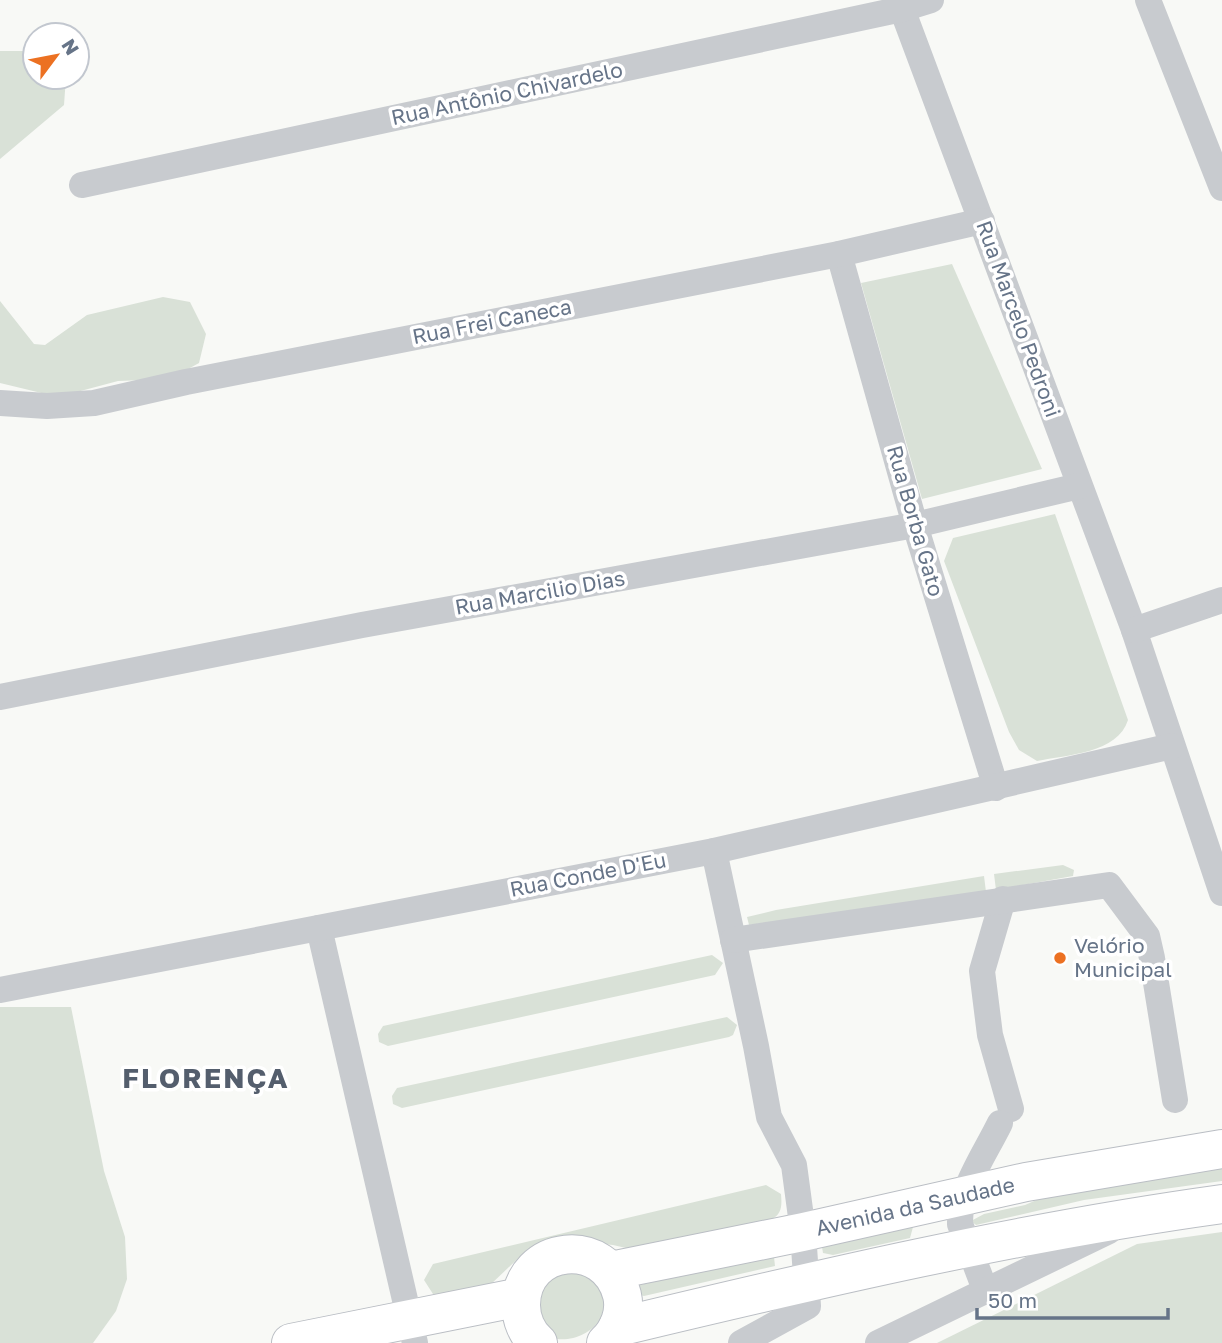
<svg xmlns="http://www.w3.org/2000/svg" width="1222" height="1343" font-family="'Golos Text',sans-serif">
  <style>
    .green { fill: #d9e1d7 }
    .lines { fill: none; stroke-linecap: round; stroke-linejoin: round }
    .secondary-casing { stroke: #babec4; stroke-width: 40 }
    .street { stroke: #c8cbcf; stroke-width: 26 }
    .secondary { stroke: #fff; stroke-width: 38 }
    .poi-dot { fill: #ec7122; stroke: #fff; stroke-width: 2.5 }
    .labels { text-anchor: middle; stroke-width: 7; stroke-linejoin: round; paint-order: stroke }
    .street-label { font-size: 21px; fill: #667488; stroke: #fff }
    .poi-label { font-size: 21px; fill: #667488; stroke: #fff; text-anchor: start }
    .district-label { font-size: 28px; font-weight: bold; letter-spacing: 2px; fill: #545e6d; stroke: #fff }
  </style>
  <rect width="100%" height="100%" fill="#f8f9f6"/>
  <g class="green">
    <polygon points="0,51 35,51 35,77 66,77 64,105 0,159"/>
    <polygon points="952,264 1042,469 922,499 861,283"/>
    <polygon points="163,297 190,302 206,334 199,363 170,379 118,381 58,397 0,383 0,301 34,344 45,345 87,315"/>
    <path d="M 1055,514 L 1128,720 C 1118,753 1067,755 1037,761 L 1019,750 L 1009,732 L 944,561 L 953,538 Z"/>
    <polygon points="1063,865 1074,870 1073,876 996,890 994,874"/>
    <polygon points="984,876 986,892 749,925 747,917 776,910"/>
    <polygon points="712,955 723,963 715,975 388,1046 379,1042 378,1034 383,1026"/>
    <polygon points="0,1007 71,1007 104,1171 125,1237 127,1279 116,1311 93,1343 0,1343"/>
    <polygon points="727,1017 737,1025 733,1035 729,1037 402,1108 393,1104 392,1096 397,1088"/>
    <polygon points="1222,1168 1222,1181 1084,1200 976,1225 971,1221 984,1214 1025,1205 1055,1192"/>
    <path d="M 766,1185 L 781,1194 C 782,1205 782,1215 771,1219 L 639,1251 L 613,1245 L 561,1240 L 528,1249 L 489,1286 L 439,1297 L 433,1294 L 424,1280 L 433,1264 Z"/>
    <polygon points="913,1227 910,1238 833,1255 823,1253 822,1247"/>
    <polygon points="1222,1232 1222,1343 937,1343 1137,1244"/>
    <polygon points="769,1256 774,1257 775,1266 644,1296 640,1295 640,1285"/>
    <path d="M 578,1272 C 583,1275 591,1279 596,1283 C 622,1309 589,1343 557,1339 C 553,1338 547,1334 544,1330 C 539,1323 537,1308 535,1299 L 555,1273 Z"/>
  </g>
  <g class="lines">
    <g class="secondary-casing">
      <g id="secondary">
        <path id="s1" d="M 610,1271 L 803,1232 L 1026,1182 L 1222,1149"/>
        <path d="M 618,1327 C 818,1279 1019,1232 1222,1204"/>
        <polyline points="291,1343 521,1297"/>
        <path d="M 538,1343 C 527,1334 521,1319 521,1305 C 521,1244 607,1235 622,1295 C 626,1312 619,1331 606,1343"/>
      </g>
    </g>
    <g class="street">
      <polyline points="1148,0 1222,188"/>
      <polyline points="902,9 1134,630 1222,893"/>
      <polyline points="82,185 902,9 931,0"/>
      <polyline points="839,254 915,525 996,788"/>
      <polyline points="0,403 47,406 94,403 186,382 839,254 982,221"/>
      <polyline points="1134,630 1222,600"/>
      <polyline points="0,697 362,625 915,525 1079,486"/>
      <polyline points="714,851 756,1046 769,1117 794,1165 803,1232 808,1306 741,1343"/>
      <polyline points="1003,899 982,971 990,1035 1011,1109"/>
      <polyline points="319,928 415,1343"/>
      <polyline points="733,940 1109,885 1147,936 1152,958 1175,1100"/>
      <polyline points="0,990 714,851 1172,746"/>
      <path d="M 986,1292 L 960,1224 C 959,1190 985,1154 1000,1123"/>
      <polyline points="878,1343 1109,1231"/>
    </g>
    <use href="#secondary" class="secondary"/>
  </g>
  <circle class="poi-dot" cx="1060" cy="958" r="7"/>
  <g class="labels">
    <g class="street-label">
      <text transform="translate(507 94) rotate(-12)" y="7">Rua Antônio Chivardelo</text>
      <text transform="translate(1018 319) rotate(70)" y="7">Rua Marcelo Pedroni</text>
      <text transform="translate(492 322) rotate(-11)" y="7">Rua Frei Caneca</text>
      <text transform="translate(915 521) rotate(74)" y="7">Rua Borba Gato</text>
      <text transform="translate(540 593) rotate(-10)" y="7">Rua Marcilio Dias</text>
      <text transform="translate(588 875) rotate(-11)" y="7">Rua Conde D'Eu</text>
      <text dy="7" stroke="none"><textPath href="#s1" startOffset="312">Avenida da Saudade</textPath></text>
    </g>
    <g class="poi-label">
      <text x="1074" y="953">Velório<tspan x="1074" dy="24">Municipal</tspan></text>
    </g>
    <g class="district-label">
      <text x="206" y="1088">FLORENÇA</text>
    </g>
  </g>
  <g transform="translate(56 56) rotate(58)"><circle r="33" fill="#ffffff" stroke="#c2c7cf" stroke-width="2"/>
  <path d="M0-5L12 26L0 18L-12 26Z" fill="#ec7122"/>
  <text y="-10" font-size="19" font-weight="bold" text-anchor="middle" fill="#667488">N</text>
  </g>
  <path d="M977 1308v10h191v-10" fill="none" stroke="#667488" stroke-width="3.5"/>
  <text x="988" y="1308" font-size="21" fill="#667488" stroke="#ffffff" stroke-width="5" paint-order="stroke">50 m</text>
</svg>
